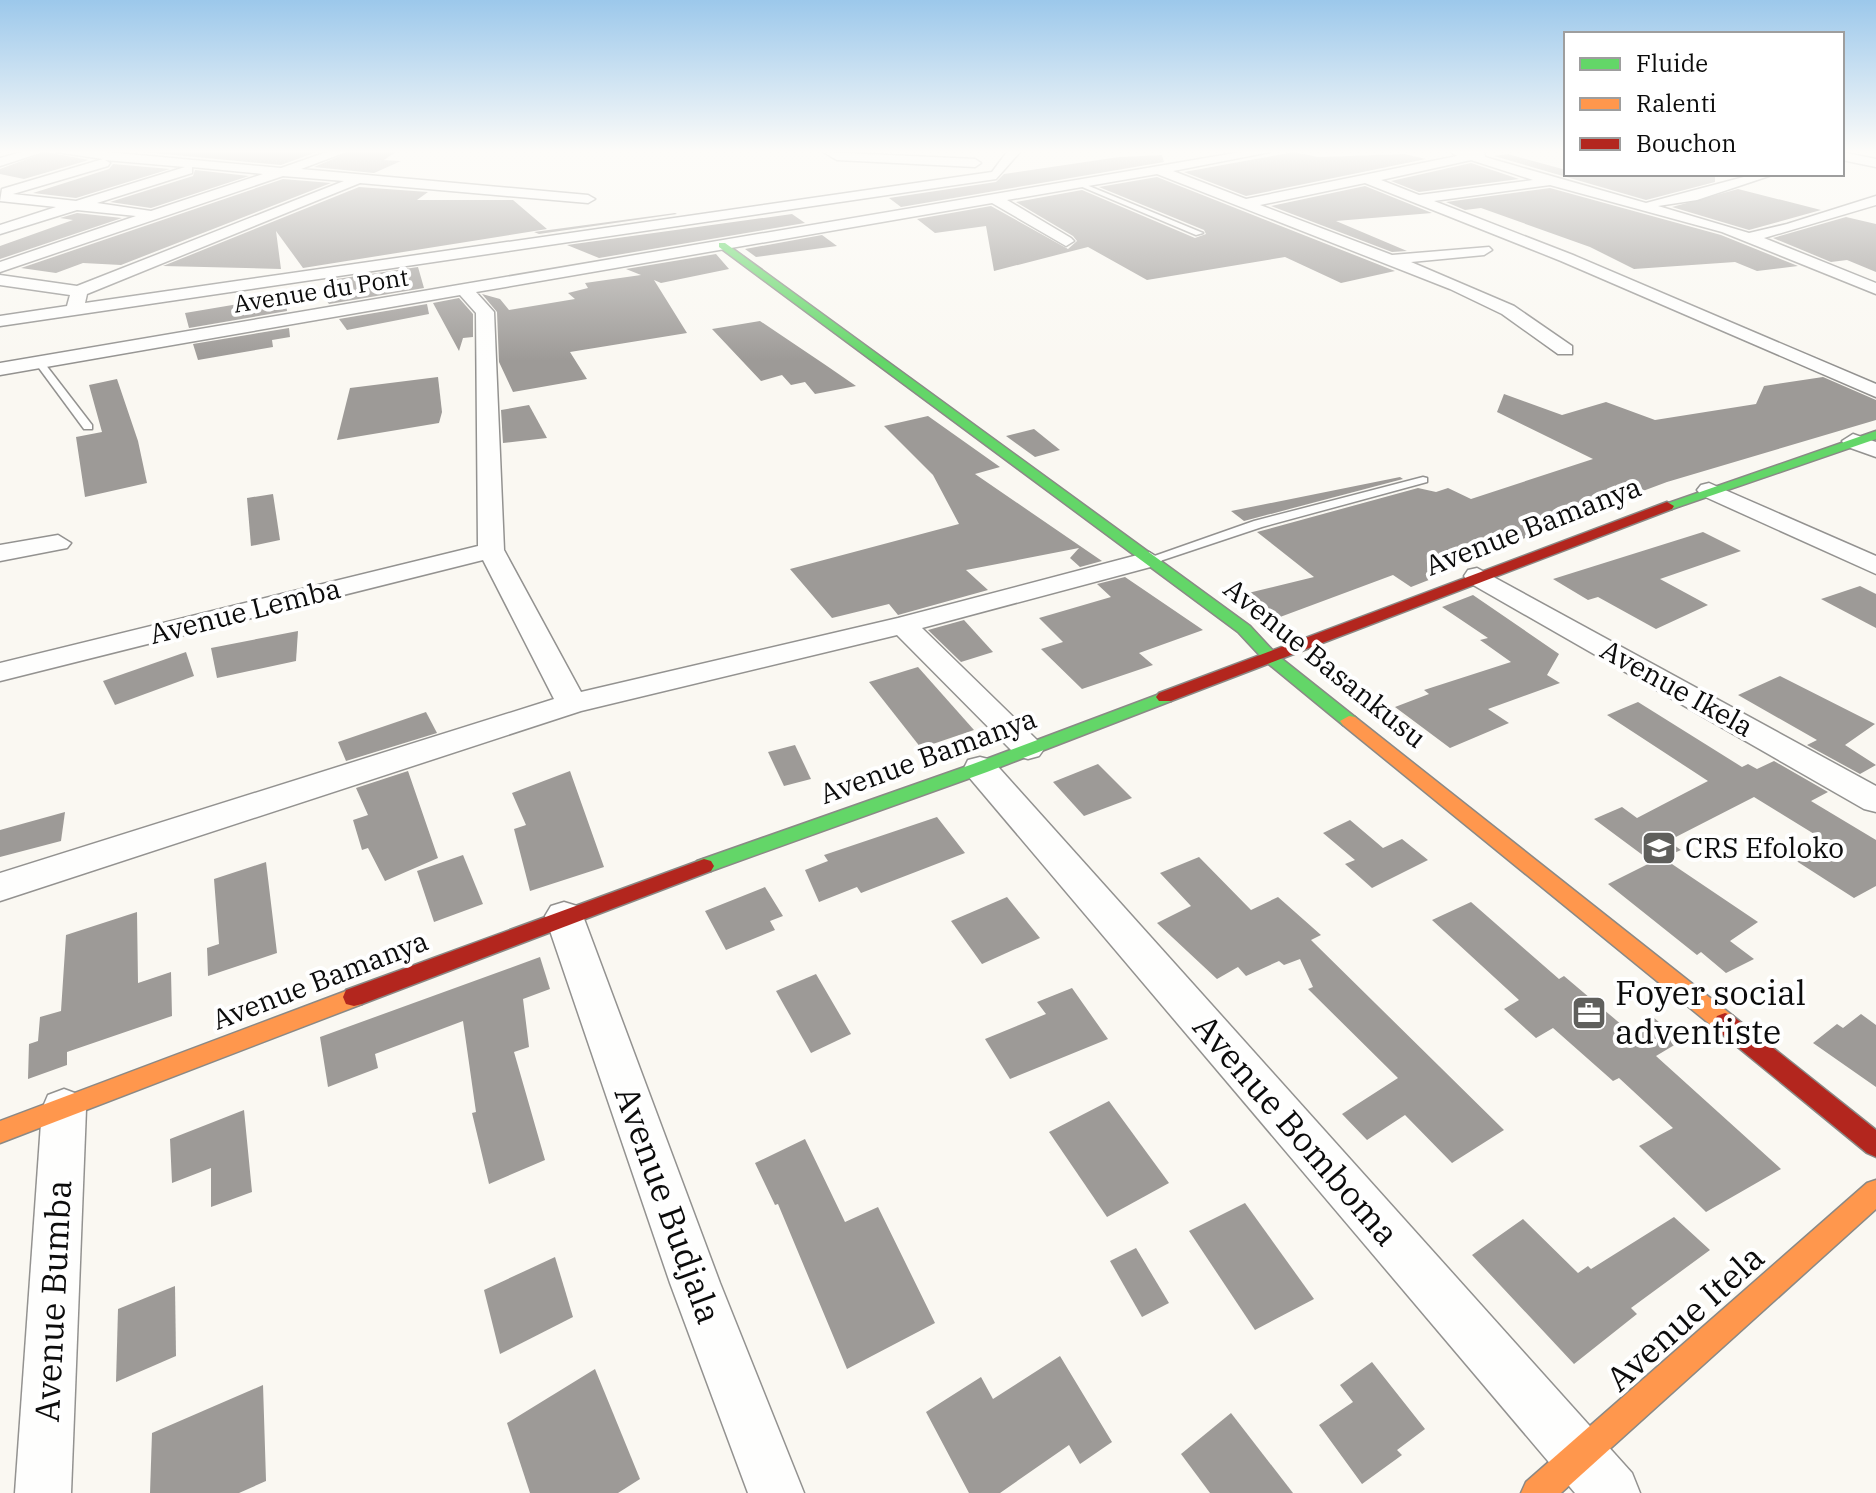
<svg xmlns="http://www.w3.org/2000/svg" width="1876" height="1493" font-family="'IBM Plex Serif',serif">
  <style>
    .building { fill: #9d9a97 }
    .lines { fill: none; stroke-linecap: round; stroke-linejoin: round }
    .lane-casing { stroke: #939290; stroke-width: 3 }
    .street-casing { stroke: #939290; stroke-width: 3 }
    .fast-casing { stroke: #8a8986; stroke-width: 3 }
    .slow-casing { stroke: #8a8986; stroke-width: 3 }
    .jam-casing { stroke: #8a8986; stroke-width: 3 }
    .lane { fill: #fefefd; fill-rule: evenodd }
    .street { fill: #fefefd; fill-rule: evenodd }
    .fast { fill: #63d668; fill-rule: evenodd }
    .slow { fill: #ff974d; fill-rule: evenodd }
    .jam { fill: #b3261e; fill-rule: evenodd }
    .labels { text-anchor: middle; stroke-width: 8; stroke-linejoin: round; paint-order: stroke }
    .far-street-label { font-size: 24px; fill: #0c0c0c; stroke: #fff }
    .street-label { font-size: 28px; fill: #0c0c0c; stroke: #fff }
    .poi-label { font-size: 28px; fill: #0c0c0c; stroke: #fff; text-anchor: start }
    .near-poi-label { font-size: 34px; fill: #0c0c0c; stroke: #fff; text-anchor: start }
    .near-street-label { font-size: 34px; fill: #0c0c0c; stroke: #fff }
  </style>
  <rect width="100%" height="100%" fill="#faf8f2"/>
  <g class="building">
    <polygon points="46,152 89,160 24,179 0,174 0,169"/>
    <polygon points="142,152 317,152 281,165"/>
    <polygon points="349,152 396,152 384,160 401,161 374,173 314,167"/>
    <polygon points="1294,152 1318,157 1404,154 1426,159 1246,196 1184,172"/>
    <polygon points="1508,154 1566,170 1566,174 1715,174 1715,182 1646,200 1494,156"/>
    <polygon points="1162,155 1164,162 901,207 889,198 996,182 1004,174 1119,157"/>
    <polygon points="1471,163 1519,179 1419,192 1391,181"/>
    <polygon points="113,164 170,169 76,198 33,193 109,169"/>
    <polygon points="195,170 249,176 151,208 110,202 193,176"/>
    <polygon points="1157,177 1395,271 1341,283 1285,257 1147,280 1088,247 994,271 986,226 935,233 917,219 991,206 1068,249 1077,241 1073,236 1016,202 1082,190 1195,238 1206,234 1204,230 1099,187"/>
    <polygon points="283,179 331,183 121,265 83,263 56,273 21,268"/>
    <polygon points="1365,186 1432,213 1336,221 1407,251 1392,252 1271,206"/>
    <polygon points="359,187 428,192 417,200 513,200 547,229 303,268 276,231 281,269 163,266"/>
    <polygon points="1550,188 1721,235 1798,266 1757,271 1735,262 1634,269 1590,247 1481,208 1465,210 1446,202"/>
    <polygon points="1738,189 1821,210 1749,230 1672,207"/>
    <polygon points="77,213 122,218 0,259 0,246 73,220 60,218"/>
    <polygon points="675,213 677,214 539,234 534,232"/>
    <polygon points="792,214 805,223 599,258 567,245"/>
    <polygon points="1846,217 1876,224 1876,272 1847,260 1831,262 1773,238"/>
    <polygon points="822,235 837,246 756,257 745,249"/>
    <polygon points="716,254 729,269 661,283 654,280 687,333 570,352 587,379 513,392 499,362 497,312 482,294 500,299 509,310 575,299 568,293 588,288 585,283 641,275 626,269"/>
    <polygon points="418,267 424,288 329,304 319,290 331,288 330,280"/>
    <polygon points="285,296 287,311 189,328 185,313"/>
    <polygon points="459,298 473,314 473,337 463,338 459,351 433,303"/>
    <polygon points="427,304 429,314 347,330 339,319"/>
    <polygon points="760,321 827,366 856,386 815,394 805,382 791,385 782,375 761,381 712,329"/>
    <polygon points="289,328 290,337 272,340 273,347 198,360 193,344"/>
    <polygon points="438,377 442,412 439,423 337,440 350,388"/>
    <polygon points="1823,377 1876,400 1876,420 1667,482 1608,504 1614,507 1437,569 1444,574 1411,587 1393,575 1264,623 1225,593 1231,585 1244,594 1314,577 1257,532 1418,488 1436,492 1448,488 1471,499 1593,459 1497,412 1504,394 1562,415 1606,402 1655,420 1756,404 1764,386"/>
    <polygon points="117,379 138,441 147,483 85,497 76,437 102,432 89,385"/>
    <polygon points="529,405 547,438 503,443 501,410"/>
    <polygon points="928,416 1000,467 975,474 1102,561 1080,567 1070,558 1079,548 966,570 988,590 898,615 889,604 832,618 790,569 959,524 933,475 884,426"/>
    <polygon points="1034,429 1060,450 1035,457 1006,436"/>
    <polygon points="1400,477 1403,479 1244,521 1231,511"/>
    <polygon points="273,494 280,540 251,546 247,498"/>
    <polygon points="1703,532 1741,551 1660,579 1708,605 1656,629 1598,597 1588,600 1553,579"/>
    <polygon points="1125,577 1203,630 1139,653 1153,665 1082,689 1041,649 1063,642 1039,618 1111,597 1097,584"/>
    <polygon points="1860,586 1876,594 1876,628 1821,599"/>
    <polygon points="1473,595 1559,654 1547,675 1560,683 1488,709 1509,723 1450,748 1395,707 1429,694 1424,690 1511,662 1480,640 1488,638 1442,607"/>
    <polygon points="964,620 993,652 961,662 928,630"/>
    <polygon points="298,631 296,661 217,678 211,648"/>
    <polygon points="186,652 194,676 115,705 103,681"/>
    <polygon points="918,667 974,730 921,748 869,682"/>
    <polygon points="1780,676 1875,724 1845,745 1876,765 1860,774 1807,745 1817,740 1738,695"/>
    <polygon points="1638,702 1742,767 1748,764 1757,769 1774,761 1828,792 1811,801 1876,840 1876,886 1854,898 1787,855 1819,837 1754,797 1668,841 1681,850 1663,858 1758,922 1730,941 1754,959 1726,973 1701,952 1697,955 1608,884 1652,862 1594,819 1622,807 1637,818 1708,781 1607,715"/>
    <polygon points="426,712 437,733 346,761 338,742"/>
    <polygon points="795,745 811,779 784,786 768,752"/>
    <polygon points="1098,764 1132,798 1084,816 1053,782"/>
    <polygon points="408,771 438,858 385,881 368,848 362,850 353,820 368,815 356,788"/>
    <polygon points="570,771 604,867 530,891 514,829 526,825 512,793"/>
    <polygon points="65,812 61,841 0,857 0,830"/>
    <polygon points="937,817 965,853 861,893 857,887 819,902 805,870 828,861 824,855"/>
    <polygon points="1350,820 1383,848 1402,839 1428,860 1372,888 1345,864 1355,860 1323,833"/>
    <polygon points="463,855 483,904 434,922 417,871"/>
    <polygon points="1199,857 1251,910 1278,897 1321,935 1311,940 1504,1130 1452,1163 1405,1115 1367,1140 1342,1114 1398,1078 1308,989 1313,987 1300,959 1284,965 1279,961 1246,976 1238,967 1217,979 1157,923 1191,906 1160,873"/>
    <polygon points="266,862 277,953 208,976 207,948 219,944 214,879"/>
    <polygon points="765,887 783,916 770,921 775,930 726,950 705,911"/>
    <polygon points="1007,897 1040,938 982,964 951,921"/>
    <polygon points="1471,902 1559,979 1564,976 1629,1031 1653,1017 1681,1041 1656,1056 1781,1169 1706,1212 1639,1146 1673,1128 1619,1078 1613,1081 1553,1028 1536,1038 1504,1009 1519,1000 1432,920"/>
    <polygon points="137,912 138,983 171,972 172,1016 67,1052 67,1065 28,1079 29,1044 38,1041 40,1017 61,1011 66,935"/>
    <polygon points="540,957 550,989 523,999 529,1047 514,1052 545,1160 489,1184 472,1113 476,1112 463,1021 375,1054 378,1068 328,1087 320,1037"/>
    <polygon points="816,974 851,1034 811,1053 776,991"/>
    <polygon points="1072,988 1108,1039 1010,1079 985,1039 1046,1014 1037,1002"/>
    <polygon points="1861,1014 1876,1025 1876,1087 1813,1043 1837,1024 1843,1028"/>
    <polygon points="1109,1101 1169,1183 1107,1217 1049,1132"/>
    <polygon points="244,1110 252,1192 211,1207 211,1168 172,1183 170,1139"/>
    <polygon points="805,1139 845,1222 878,1207 935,1323 847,1369 778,1204 775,1205 755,1163"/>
    <polygon points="1245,1203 1314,1299 1255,1330 1189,1231"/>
    <polygon points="1674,1217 1710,1250 1631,1308 1637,1314 1574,1364 1472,1255 1523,1219 1578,1273 1588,1266 1591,1269"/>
    <polygon points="1136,1248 1169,1303 1142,1317 1110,1261"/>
    <polygon points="555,1257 573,1317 500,1354 484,1290"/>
    <polygon points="175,1286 176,1356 116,1382 118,1309"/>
    <polygon points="1060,1356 1112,1442 1080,1464 1069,1445 1000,1493 969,1493 926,1412 981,1377 993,1399"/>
    <polygon points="1372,1362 1425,1429 1397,1450 1402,1455 1362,1484 1319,1425 1353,1402 1340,1385"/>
    <polygon points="595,1369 640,1479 618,1493 530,1493 507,1423"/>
    <polygon points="263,1385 266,1481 239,1493 150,1493 152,1433"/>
    <polygon points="1231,1413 1293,1493 1210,1493 1181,1454"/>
  </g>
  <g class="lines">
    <g class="lane-casing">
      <g id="lane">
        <polygon points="1080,184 1084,184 1203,233 1196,235 1080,186"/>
        <polygon points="36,360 42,360 92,425 92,429 84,429 36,364"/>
        <polygon points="1423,477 1427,478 1427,482 1262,527 1154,563 1149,564 1143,560 1254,521"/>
      </g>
    </g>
    <g class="street-casing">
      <g id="street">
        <polygon points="22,152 43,152 0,166 0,158"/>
        <path d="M 56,152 L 106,152 L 281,168 L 327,152 L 346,152 L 301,169 L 588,195 L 595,199 L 588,203 L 360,183 L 87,294 L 85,303 L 992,172 L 1007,152 L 1020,152 L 996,179 L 0,326 L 0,316 L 67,306 L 70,295 L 0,285 L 0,275 L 77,286 L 344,181 L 283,176 L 0,272 L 0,262 L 136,216 L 77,210 L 0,234 L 0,225 L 56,207 L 0,201 L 2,189 L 103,159 ZM 105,160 L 185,167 L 76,201 L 13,194 L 108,166 L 110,163 ZM 192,167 L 263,174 L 151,211 L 97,203 L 192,173 Z"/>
        <polygon points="823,152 975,159 981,163 975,167 837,160"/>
        <path d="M 1241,152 L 1270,152 L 1173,171 L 1246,199 L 1457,156 L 1451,152 L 1484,152 L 1485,157 L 1646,203 L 1755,174 L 1775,174 L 1697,200 L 1658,206 L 1749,233 L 1787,224 L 1876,196 L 1876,205 L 1764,238 L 1876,283 L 1876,294 L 1722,232 L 1550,185 L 1434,201 L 1573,255 L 1876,384 L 1876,397 L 1561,261 L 1365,183 L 1260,205 L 1392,255 L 1489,247 L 1492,250 L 1484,255 L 1411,262 L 1514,306 L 1572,346 L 1572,354 L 1558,354 L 1502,314 L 1450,289 L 1157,174 L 1007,200 L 1071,238 L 1074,241 L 1066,246 L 992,203 L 476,292 L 494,312 L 504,550 L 581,692 L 898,618 L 1149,552 L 1162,560 L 1158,565 L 922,628 L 1039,742 L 1044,749 L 1039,756 L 1028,759 L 1017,756 L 897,635 L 581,711 L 0,901 L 0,873 L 554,699 L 483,560 L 0,681 L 0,663 L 478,546 L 476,313 L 460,295 L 0,375 L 0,363 ZM 1471,160 L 1533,180 L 1419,195 L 1381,180 Z"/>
        <polygon points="1842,152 1876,159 1876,167 1842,160"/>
        <polygon points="1853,434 1876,442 1876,457 1845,446 1842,441"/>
        <polygon points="1709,483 1876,556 1876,574 1701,495 1697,490 1701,485"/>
        <polygon points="58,535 71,543 67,548 0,561 0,545"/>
        <polygon points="1477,568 1876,786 1876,812 1864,809 1468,582 1464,576 1468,570"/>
        <polygon points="980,757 992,760 1632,1473 1640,1493 1575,1493 968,776 964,768 968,760"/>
        <polygon points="564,902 577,906 583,916 720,1283 804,1493 748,1493 670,1283 545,916 551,906"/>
        <polygon points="64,1089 80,1095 86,1109 71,1493 15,1493 42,1109 48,1095"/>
      </g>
    </g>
    <g class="fast-casing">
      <g id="fast">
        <polygon points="719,243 725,243 1250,626 1277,655 1355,717 1358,721 1355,725 1343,725 1265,661 1238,632 719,247"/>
        <polygon points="1876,431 1876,439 1672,509 1667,510 1660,506"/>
        <polygon points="1165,692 1171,693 1174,697 1171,701 987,772 711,871 697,871 694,866 697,861 973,764"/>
      </g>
    </g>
    <g class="slow-casing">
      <g id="slow">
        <polygon points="1349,716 1355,717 1733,1016 1737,1023 1733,1030 1725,1033 1717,1030 1343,725 1340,721"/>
        <polygon points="354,988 362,990 365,997 362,1004 0,1143 0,1121"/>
        <polygon points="1876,1180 1876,1209 1561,1493 1521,1493 1526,1482 1867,1183"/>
      </g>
    </g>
    <g class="jam-casing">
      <g id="jam">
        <polygon points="1667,502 1674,506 1672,509 1171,701 1159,701 1156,697 1159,693"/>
        <polygon points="704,859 711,861 714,866 711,871 362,1004 354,1006 346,1004 343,997 346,990"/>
        <polygon points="1725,1013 1733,1016 1876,1130 1876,1157 1867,1153 1717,1030 1713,1023 1717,1016"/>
      </g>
    </g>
    <use href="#lane" class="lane"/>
    <use href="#street" class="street"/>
    <use href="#fast" class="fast"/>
    <use href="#slow" class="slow"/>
    <use href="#jam" class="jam"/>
  </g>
  <linearGradient id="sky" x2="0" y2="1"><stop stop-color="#9cc8eb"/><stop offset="0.42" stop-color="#fdfcf9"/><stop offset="1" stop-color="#fdfcf9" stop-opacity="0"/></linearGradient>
  <rect width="1876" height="361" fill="url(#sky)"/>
  <defs>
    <g id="school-square" transform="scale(1.8)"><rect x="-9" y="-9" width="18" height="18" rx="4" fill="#5f5f5c" stroke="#fff"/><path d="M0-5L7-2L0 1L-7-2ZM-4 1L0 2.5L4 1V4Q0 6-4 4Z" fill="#fff"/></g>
    <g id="office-square" transform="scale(1.8)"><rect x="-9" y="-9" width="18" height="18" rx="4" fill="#5f5f5c" stroke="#fff"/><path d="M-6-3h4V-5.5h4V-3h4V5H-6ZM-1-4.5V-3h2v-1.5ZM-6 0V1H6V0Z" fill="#fff"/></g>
  </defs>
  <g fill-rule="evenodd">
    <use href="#school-square" x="1659" y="848"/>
    <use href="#office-square" x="1589" y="1013"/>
  </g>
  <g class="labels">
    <g class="far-street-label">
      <text transform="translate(321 291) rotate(-9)" y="8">Avenue du Pont</text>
    </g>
    <g class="street-label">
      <text transform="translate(1533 526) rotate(-21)" y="10">Avenue Bamanya</text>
      <text transform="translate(245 611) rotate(-14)" y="10">Avenue Lemba</text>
      <text transform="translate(1325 663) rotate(39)" y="10">Avenue Basankusu</text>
      <text transform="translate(1677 688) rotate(29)" y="10">Avenue Ikela</text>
      <text transform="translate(928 756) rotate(-20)" y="10">Avenue Bamanya</text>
      <text transform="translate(320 980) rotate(-21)" y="10">Avenue Bamanya</text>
    </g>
    <g class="poi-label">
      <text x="1685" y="858">CRS Efoloko</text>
    </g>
    <g class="near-poi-label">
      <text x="1615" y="1005">Foyer social<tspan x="1615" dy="39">adventiste</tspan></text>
    </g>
    <g class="near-street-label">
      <text transform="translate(1296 1130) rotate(49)" y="12">Avenue Bomboma</text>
      <text transform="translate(668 1205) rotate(70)" y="12">Avenue Budjala</text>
      <text transform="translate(53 1301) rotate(-87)" y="12">Avenue Bumba</text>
      <text transform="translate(1685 1318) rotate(-42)" y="12">Avenue Itela</text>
    </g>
  </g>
  <rect x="1564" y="32" width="280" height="144" fill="#ffffff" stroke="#9e9e9e" stroke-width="2"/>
  <rect x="1580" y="58" width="40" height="12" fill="#63d668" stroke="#9e9e9e" stroke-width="2"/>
  <text x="1636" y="72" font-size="24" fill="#0c0c0c">Fluide</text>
  <rect x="1580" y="98" width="40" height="12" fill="#ff974d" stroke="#9e9e9e" stroke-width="2"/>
  <text x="1636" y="112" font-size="24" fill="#0c0c0c">Ralenti</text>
  <rect x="1580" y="138" width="40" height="12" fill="#b3261e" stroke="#9e9e9e" stroke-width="2"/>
  <text x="1636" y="152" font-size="24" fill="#0c0c0c">Bouchon</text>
</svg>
